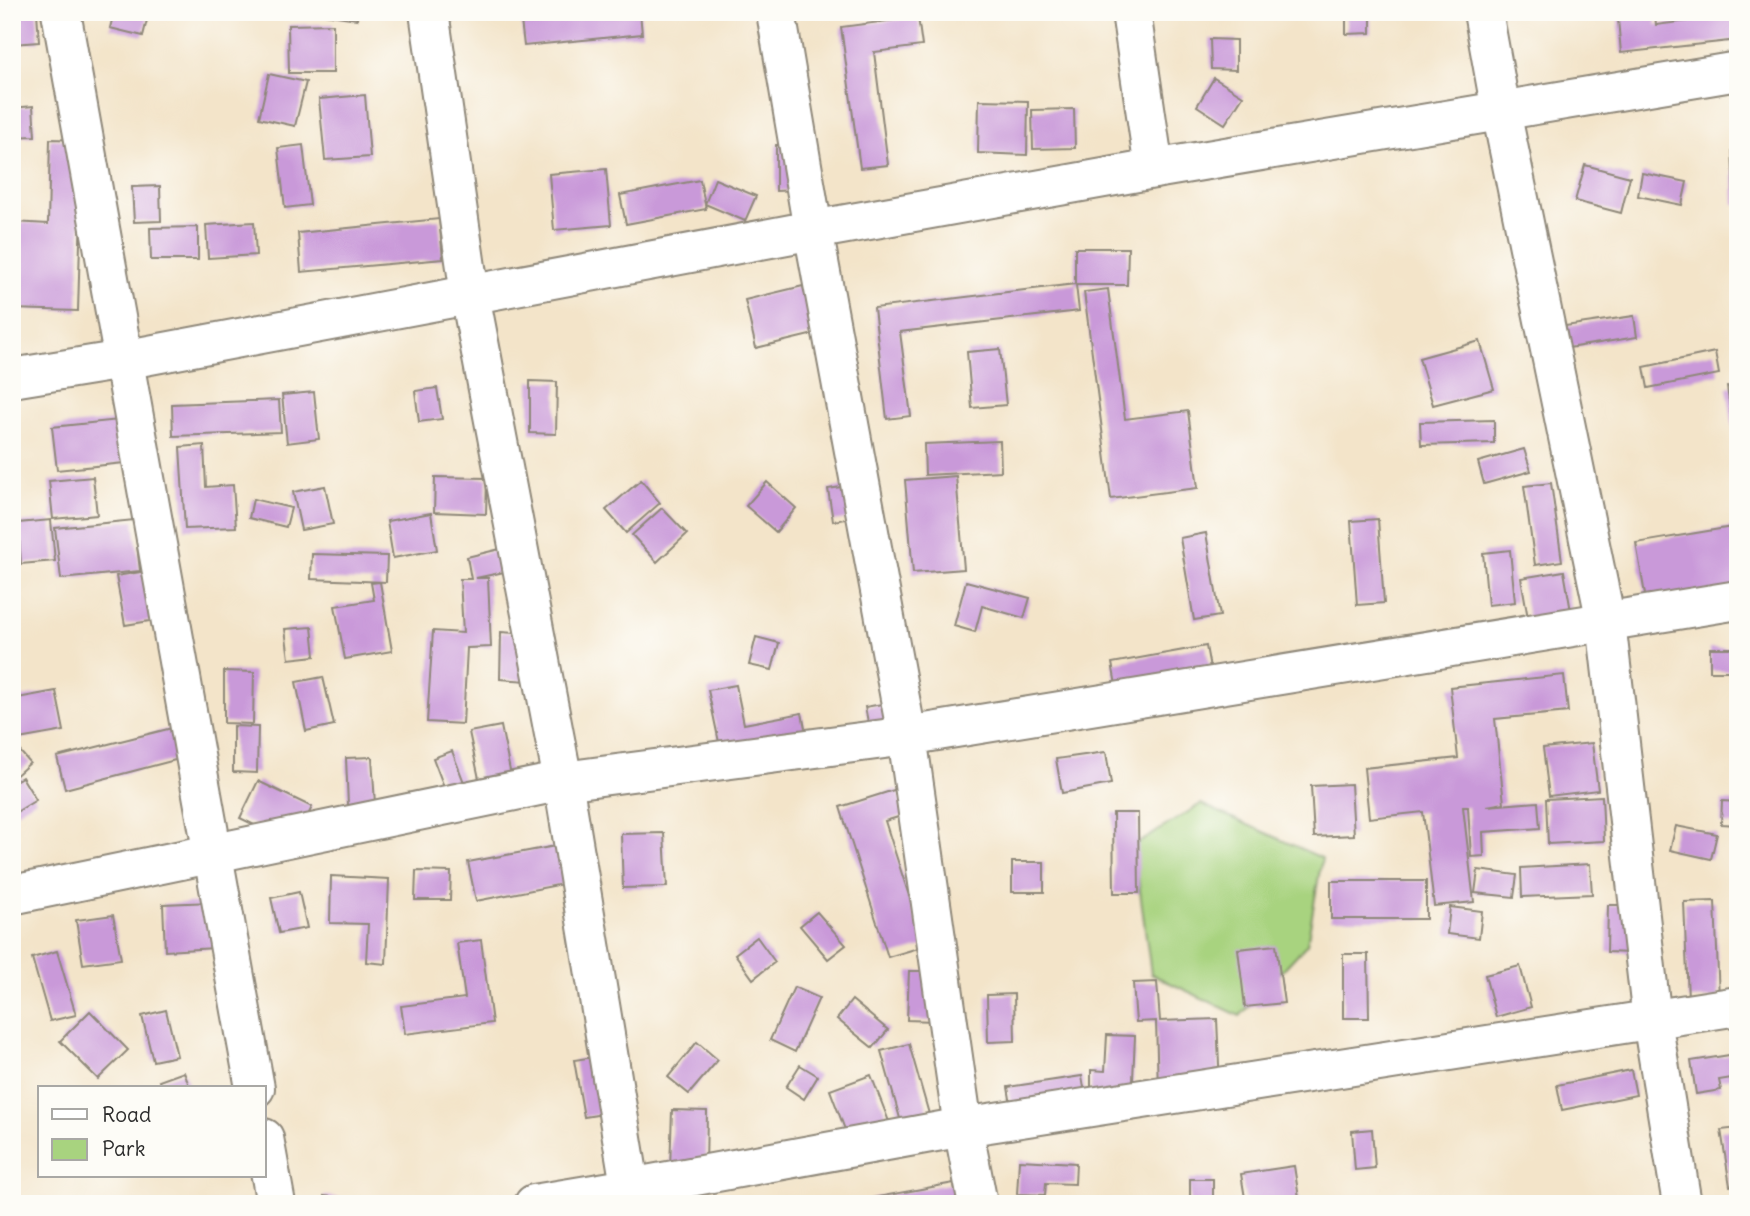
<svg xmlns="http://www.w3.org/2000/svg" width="1750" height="1216" font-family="Delius,sans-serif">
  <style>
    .green { fill: #a8d37f; stroke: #6a7f55; stroke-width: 2 }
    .building { fill: #c999d9 }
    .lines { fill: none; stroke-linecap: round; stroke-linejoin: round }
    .minor-casing { stroke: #8f887a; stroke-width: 42 }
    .minor { stroke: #fff; stroke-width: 38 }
  </style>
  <rect width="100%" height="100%" fill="#fdfcf7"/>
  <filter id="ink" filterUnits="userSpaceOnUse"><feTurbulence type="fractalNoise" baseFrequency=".0143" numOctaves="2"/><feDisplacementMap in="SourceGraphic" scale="14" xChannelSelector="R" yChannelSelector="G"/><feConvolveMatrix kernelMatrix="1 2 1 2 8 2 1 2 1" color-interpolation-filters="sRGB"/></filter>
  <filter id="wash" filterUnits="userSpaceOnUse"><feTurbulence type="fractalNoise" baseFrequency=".00686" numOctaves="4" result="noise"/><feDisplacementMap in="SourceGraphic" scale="28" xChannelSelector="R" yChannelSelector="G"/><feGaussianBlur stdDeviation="1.57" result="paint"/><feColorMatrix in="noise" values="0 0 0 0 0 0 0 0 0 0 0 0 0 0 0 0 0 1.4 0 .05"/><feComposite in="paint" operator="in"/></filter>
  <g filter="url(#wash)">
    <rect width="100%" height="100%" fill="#f3e4c9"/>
    <polygon class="green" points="1201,804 1322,858 1307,944 1240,1016 1151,974 1134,846"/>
    <g id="blocks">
      <g class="building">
        <polygon points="12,12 37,12 39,42 12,44"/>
        <polygon points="114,12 149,12 143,36 110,28"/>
        <polygon points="324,12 358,12 357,19 324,14"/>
        <polygon points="520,12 640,12 642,34 524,46"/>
        <polygon points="1346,12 1371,12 1371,33 1346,34"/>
        <polygon points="1655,14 1656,25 1738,15 1738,40 1621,53 1618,19"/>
        <polygon points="918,17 922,46 874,52 888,165 860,168 841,27"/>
        <polygon points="333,24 333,73 289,73 288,25"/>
        <polygon points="1210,39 1236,40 1236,70 1211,69"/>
        <polygon points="269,74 306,82 295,126 259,118"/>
        <polygon points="1214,78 1243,96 1225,124 1197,106"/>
        <polygon points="365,95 370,157 325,160 319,99"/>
        <polygon points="979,100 1028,101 1027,155 978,153"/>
        <polygon points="33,106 35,136 12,137 12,108"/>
        <polygon points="1074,109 1075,148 1033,149 1032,110"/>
        <polygon points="50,139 83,140 78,311 12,309 14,222 48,224"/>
        <polygon points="1732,143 1738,143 1738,204 1734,204"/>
        <polygon points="303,145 310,205 285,208 278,148"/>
        <polygon points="776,145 796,145 797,190 776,191"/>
        <polygon points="1585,165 1630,177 1621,213 1575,201"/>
        <polygon points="606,169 611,225 554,230 549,174"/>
        <polygon points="1642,173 1687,182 1682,205 1638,196"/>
        <polygon points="715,179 756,196 745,221 705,204 706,209 626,224 620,195 700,180 705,204"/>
        <polygon points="160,186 161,221 134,222 132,187"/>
        <polygon points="439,219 443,259 301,272 298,233"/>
        <polygon points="254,222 256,255 208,258 206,225"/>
        <polygon points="198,227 198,260 151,260 150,228"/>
        <polygon points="1075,248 1128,248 1127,285 1076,285 1079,311 900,332 911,416 887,419 874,308 1075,284"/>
        <polygon points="803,286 814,334 756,348 745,300"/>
        <polygon points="1108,289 1125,419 1188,411 1198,488 1111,499 1084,292"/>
        <polygon points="1634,316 1637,337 1568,348 1565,326"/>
        <polygon points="1480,341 1494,389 1433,405 1419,358"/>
        <polygon points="1000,349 1006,405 972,408 967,352"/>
        <polygon points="1715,352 1719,374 1648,388 1644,367"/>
        <polygon points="530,381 557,382 556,434 530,433"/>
        <polygon points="1738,385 1738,442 1735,442 1727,387"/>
        <polygon points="437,388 442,419 419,422 415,391"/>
        <polygon points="314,392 319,439 287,443 282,395"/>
        <polygon points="279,400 281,432 173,436 172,404"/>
        <polygon points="119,420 124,463 57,470 52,427"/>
        <polygon points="1494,420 1494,443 1421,445 1420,422"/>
        <polygon points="1000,441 1001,471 925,475 924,444"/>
        <polygon points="204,445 206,487 233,485 236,527 185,529 180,447"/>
        <polygon points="1524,449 1531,471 1484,484 1478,462"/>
        <polygon points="956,476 964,569 913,573 905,480"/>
        <polygon points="93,477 97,515 53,519 49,481"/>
        <polygon points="435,477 487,478 486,514 434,512"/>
        <polygon points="641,480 660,503 626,533 606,510"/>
        <polygon points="767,482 796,508 776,532 746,506"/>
        <polygon points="1551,483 1562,561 1535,565 1524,486"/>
        <polygon points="854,485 859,517 833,521 828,489"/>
        <polygon points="325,486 333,524 301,530 293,492"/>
        <polygon points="253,499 291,508 286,527 249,518"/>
        <polygon points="662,508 687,534 657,562 632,535"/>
        <polygon points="431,513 437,550 393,558 387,521"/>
        <polygon points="1378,519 1384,603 1357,605 1351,521"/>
        <polygon points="51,520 55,561 21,564 18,523"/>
        <polygon points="134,520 140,571 61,579 55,528"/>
        <polygon points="1738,526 1738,591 1647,606 1636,543"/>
        <polygon points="1206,533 1220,616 1194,620 1180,538"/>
        <polygon points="504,548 509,571 476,578 488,578 491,647 467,648 463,724 427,722 433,631 463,633 460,579 471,579 467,557"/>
        <polygon points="1510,550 1515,602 1488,605 1483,553"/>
        <polygon points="312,554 387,556 386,582 311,579"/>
        <polygon points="147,571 156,620 125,625 116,576"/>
        <polygon points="1564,571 1572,617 1529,624 1521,578"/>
        <polygon points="966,581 1030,598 1024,618 982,606 975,632 954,626"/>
        <polygon points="380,582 392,651 345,659 335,606 374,600 371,583"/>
        <polygon points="312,627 315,656 289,659 285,629"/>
        <polygon points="501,632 528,634 527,681 500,679"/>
        <polygon points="756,637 779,643 772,670 749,665"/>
        <polygon points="1206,646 1212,679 1118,696 1112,663"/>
        <rect x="1710" y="648" width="28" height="23"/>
        <polygon points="224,671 254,672 253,724 224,723"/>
        <polygon points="1564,675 1568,712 1495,719 1504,803 1487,806 1538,802 1540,828 1483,832 1484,856 1471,857 1468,807 1463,807 1474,902 1434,906 1423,812 1369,818 1364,768 1458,758 1450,687"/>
        <polygon points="323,677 334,725 306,731 296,682"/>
        <polygon points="736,685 744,724 802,713 809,749 724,766 708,690"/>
        <polygon points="56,691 64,731 13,740 12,699"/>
        <polygon points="888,703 894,734 871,737 865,707"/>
        <polygon points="233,726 258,727 257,773 233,772"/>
        <polygon points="501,726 515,796 484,802 469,732"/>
        <polygon points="172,728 179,759 65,789 57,757"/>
        <polygon points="12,742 30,763 12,779"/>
        <polygon points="1592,743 1598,790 1549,796 1543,748"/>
        <polygon points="452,751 468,793 449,800 433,758"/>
        <polygon points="1106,752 1111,784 1062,793 1056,759"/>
        <polygon points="372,757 375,804 348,805 346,758"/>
        <polygon points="22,777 36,800 13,814 12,783"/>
        <polygon points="258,781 312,807 294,844 240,818"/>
        <polygon points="1351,784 1354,835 1314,837 1311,786"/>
        <polygon points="897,789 905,815 885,821 925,946 888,957 840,807"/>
        <polygon points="1602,796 1604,841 1548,844 1546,799"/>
        <polygon points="1722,801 1738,802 1738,825 1721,824"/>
        <polygon points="1113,813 1138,813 1139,893 1114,893"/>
        <polygon points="1676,826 1717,834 1711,859 1670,850"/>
        <polygon points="664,833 667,887 623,888 621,834"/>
        <polygon points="561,845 568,883 476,901 468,862"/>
        <rect x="1012" y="862" width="32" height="30"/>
        <polygon points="1590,864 1592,894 1522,897 1521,868"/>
        <polygon points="1478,870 1517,875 1514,897 1475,893"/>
        <polygon points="416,871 451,872 450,900 415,900"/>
        <polygon points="331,876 389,879 386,964 366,962 368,924 330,923"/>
        <rect x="1331" y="881" width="95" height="38"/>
        <polygon points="299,892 307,928 279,933 271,898"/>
        <polygon points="1715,901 1719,998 1688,999 1684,902"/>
        <polygon points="212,902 215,948 165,951 163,904"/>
        <polygon points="1608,905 1632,905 1631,953 1607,952"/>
        <polygon points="1450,907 1482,911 1479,938 1447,934"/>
        <polygon points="817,912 846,945 828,959 800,926"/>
        <polygon points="113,915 121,959 83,964 76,920"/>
        <polygon points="757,937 775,962 753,979 735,954"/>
        <polygon points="481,940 492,1023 405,1034 401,1006 465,998 457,943"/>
        <polygon points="1276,945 1284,1003 1245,1007 1238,949"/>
        <polygon points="57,951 76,1015 50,1021 32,958"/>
        <polygon points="1343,954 1368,954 1369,1018 1343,1018"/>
        <polygon points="1520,966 1531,1007 1496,1017 1485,975"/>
        <polygon points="909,971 936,971 934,1021 907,1020"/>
        <polygon points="1157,982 1160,1021 1217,1019 1220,1087 1158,1089 1156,1021 1136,1022 1133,983"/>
        <polygon points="794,987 819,998 795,1052 770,1040"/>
        <polygon points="1014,994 1015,1041 988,1042 987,995"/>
        <polygon points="852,1000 888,1030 873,1048 837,1019"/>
        <polygon points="166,1010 177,1056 153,1061 142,1016"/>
        <polygon points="90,1011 128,1050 98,1079 60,1041"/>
        <polygon points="1107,1035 1135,1036 1132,1101 1091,1099 1091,1070 1105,1071"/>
        <polygon points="697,1042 718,1060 689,1094 668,1077"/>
        <polygon points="909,1044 931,1121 903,1129 881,1051"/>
        <polygon points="1736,1054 1738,1077 1719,1080 1721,1090 1696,1094 1691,1061"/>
        <polygon points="601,1056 610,1113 584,1117 574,1060"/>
        <polygon points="800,1065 818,1076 804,1099 786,1087"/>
        <polygon points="1631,1070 1636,1095 1562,1110 1557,1085"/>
        <polygon points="184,1072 190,1088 162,1088 159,1081"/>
        <polygon points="871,1075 893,1132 852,1148 830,1090"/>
        <polygon points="1082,1076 1087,1105 1013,1117 1008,1087"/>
        <polygon points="672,1110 707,1111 706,1170 670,1169"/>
        <polygon points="1738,1128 1738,1185 1730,1186 1721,1130"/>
        <polygon points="1372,1129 1375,1168 1355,1170 1352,1131"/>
        <polygon points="1019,1160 1076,1163 1075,1184 1046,1183 1045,1195 1017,1194"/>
        <polygon points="1294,1166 1300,1204 1246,1204 1241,1174"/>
        <rect x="1190" y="1179" width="23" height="25"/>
        <polygon points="954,1183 958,1204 873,1204 872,1198"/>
        <polygon points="324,1196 348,1199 347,1204 324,1204"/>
        <polygon points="1456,1197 1457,1204 1418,1204 1418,1202"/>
      </g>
    </g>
  </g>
  <g filter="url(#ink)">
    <use href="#blocks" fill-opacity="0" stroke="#8f887a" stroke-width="2"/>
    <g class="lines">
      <g class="minor-casing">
        <g id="minor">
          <polyline points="61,12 255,1088"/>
          <polyline points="429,12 470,295 563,781 633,1204"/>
          <polyline points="776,12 813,230 907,736 963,1127 978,1204"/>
          <polyline points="1131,12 1154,169"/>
          <polyline points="1483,12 1501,111 1606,622 1652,1020 1682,1204"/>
          <polyline points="12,378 123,360 813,230 1154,169 1738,71"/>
          <polyline points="12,895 563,781 907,736 1738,600"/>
          <polyline points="264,1138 276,1204"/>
          <polyline points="534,1204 630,1188 963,1127 1738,1006"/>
        </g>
      </g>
      <use href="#minor" class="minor"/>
    </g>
  </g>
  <rect width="1750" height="1216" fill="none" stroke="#fdfcf7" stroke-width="42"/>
  <rect x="38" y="1086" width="228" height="91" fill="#fdfcf7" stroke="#a9a8a5" stroke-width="2"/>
  <rect x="52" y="1109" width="35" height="10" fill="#ffffff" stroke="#a9a8a5" stroke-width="2"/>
  <text x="102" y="1122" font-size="21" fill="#2b2b2b">Road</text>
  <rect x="52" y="1139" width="35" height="21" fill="#a8d37f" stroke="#a9a8a5" stroke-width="2"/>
  <text x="102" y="1156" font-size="21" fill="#2b2b2b">Park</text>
</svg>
